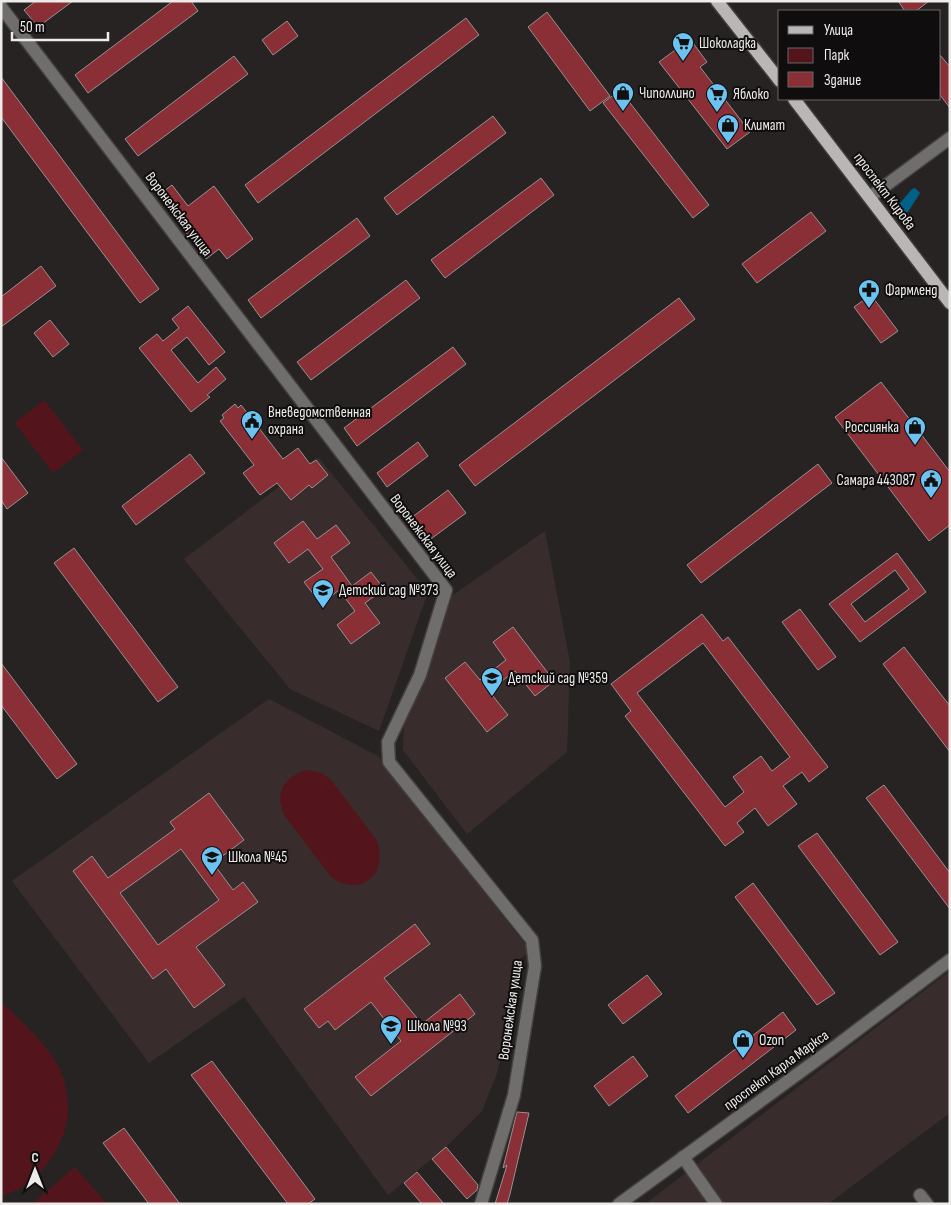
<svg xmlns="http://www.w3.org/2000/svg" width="951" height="1205" font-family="'Sofia Sans Condensed',sans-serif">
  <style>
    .built { fill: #382d2c }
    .green { fill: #53151b }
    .water { fill: #006188 }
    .building { fill: #8a2f36; stroke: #979191; fill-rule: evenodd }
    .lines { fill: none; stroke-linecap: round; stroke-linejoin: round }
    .minor-casing { stroke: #443f3f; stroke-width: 15 }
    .major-casing { stroke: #443f3f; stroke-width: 15 }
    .minor { stroke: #706d6d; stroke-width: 12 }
    .major { stroke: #bbb6b6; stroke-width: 12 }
    .labels { text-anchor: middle; stroke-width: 4; stroke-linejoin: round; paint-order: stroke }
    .poi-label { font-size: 15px; fill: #eeebeb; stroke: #0f0d0d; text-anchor: start }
    .street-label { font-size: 15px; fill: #eeebeb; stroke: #0f0d0d }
  </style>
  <rect width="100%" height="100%" fill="#282323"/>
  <g class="built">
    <polygon points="318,457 428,592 379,731 290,689 184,559"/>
    <polygon points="545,531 570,662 567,752 467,834 403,750 404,722 450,597"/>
    <polygon points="269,699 378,756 530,951 516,962 510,1014 497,1073 482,1111 446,1147 388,1195 244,997 149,1063 12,881"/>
    <polygon points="950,971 950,1113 828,1204 645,1204"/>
  </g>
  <g class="green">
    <polygon points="44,400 83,450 53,473 15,423"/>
    <path d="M 306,770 C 317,771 323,773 331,780 L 376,839 C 391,873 360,899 331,877 L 284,815 C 275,792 283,778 306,770 Z"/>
    <path d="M 1,1001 C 18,1019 49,1046 59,1068 C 66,1083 70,1105 67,1121 C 61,1153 34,1188 1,1196 Z"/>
    <polygon points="75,1167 107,1204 32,1204"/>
  </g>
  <polygon class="water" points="915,188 920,193 908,212 899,214 896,208 912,189"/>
  <g class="building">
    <polygon points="36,1 73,1 38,27 24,10"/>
    <polygon points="173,1 191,1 198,11 88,93 75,75"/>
    <polygon points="898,1 929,1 916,11 905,11"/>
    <polygon points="547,12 610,96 590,111 528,27"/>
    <polygon points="466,18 479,35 258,203 245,185"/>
    <polygon points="287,21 298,36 273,55 262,40"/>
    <polygon points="690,39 707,62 700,67 750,132 727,149 659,62"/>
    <polygon points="940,55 950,67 950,108 940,95"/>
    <polygon points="234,56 248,74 138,156 125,139"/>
    <polygon points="1,77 159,289 140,303 1,117"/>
    <polygon points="620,90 709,205 693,218 603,103"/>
    <polygon points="493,116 506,133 397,215 384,198"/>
    <polygon points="541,178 554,195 445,278 431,260"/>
    <polygon points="172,185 188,206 214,186 253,239 227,259 219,249 206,259 166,206 171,203 163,192"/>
    <polygon points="811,212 826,231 757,283 742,264"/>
    <polygon points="357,218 370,236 261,318 248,300"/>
    <polygon points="41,266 56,286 1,327 1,297"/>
    <polygon points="406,280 420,298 311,380 297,362"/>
    <polygon points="871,295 898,331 881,343 854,307"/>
    <polygon points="679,298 695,319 475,486 459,465"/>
    <polygon points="188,306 225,352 209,365 187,337 171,350 198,383 216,367 226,379 207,395 210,397 191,412 139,348 157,334 163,341 179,328 172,319"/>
    <polygon points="50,320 69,344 53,357 34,333"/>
    <polygon points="453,347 466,364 357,446 344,428"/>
    <polygon points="881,382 950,472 950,525 929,541 835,417"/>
    <polygon points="235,404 238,408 241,405 283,459 298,448 310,464 316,460 328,475 312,488 309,485 291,500 277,483 260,495 243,473 254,465 220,421 224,418 222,415"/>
    <polygon points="418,442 428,456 387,487 377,473"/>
    <polygon points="190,454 205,473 136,525 122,506"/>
    <polygon points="1,457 28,493 7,509 1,500"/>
    <polygon points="818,464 832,483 701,583 687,565"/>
    <polygon points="448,490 466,513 424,544 407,521"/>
    <polygon points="303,521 317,539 336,525 350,543 331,557 352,586 371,572 384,589 365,603 380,623 351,644 337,625 355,611 339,590 321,604 304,582 323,569 308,549 289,563 274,543"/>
    <polygon points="74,548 178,687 158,702 54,563"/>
    <path d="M 897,553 L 926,592 L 860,642 L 829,604 ZM 895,570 L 909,589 L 865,622 L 851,604 Z"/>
    <polygon points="800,609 836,657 818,670 782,622"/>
    <path d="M 702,614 L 723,641 L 728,637 L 828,767 L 809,782 L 802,772 L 783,786 L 797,804 L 768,826 L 755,808 L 737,823 L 744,832 L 725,846 L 625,716 L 631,711 L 611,684 ZM 703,643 L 790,757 L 772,771 L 761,756 L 733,777 L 744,792 L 725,807 L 637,693 Z"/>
    <polygon points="513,627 554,681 535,696 515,671 489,691 508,715 487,732 445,678 465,662 480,680 506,660 493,642"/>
    <polygon points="904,647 950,706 950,752 883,664"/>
    <polygon points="1,663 77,764 57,779 1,705"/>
    <polygon points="884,785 950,873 950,909 866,798"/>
    <path d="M 209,793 L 244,840 L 213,863 L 233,890 L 243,882 L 258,902 L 196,947 L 225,985 L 194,1008 L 166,969 L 153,979 L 73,871 L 92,856 L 108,878 L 175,829 L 170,822 ZM 181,849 L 219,900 L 158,945 L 120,893 Z"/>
    <polygon points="817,833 898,942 880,955 798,846"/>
    <polygon points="753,883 835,993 817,1005 735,897"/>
    <polygon points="415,924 430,944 384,978 422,1024 460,994 475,1014 371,1096 355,1077 401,1041 371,1002 335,1030 328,1021 319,1028 304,1009"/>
    <polygon points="647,975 662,994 623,1024 608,1005"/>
    <polygon points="783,1012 796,1030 688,1113 675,1096"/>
    <polygon points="633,1056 648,1076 609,1106 594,1086"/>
    <polygon points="212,1061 315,1199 308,1204 288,1204 191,1075"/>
    <polygon points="517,1112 529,1113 510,1194 507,1204 495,1204 507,1165 503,1168"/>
    <polygon points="124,1128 180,1204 149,1204 103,1143"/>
    <polygon points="446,1147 478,1185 477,1190 467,1199 432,1159"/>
    <polygon points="417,1172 444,1204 422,1204 404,1183"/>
  </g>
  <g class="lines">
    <g class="minor-casing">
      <g id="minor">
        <polyline points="1,7 446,590 420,675 388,742 389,762 532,940 535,966 514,1095 481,1204"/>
        <polyline points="870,197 950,138"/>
        <polyline points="683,1157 716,1204"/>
        <polyline points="920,1195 927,1204"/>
        <polyline points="619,1204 832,1049 950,960"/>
      </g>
    </g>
    <g class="major-casing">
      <g id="major">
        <polyline points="717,1 780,81"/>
        <polyline points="794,99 950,303"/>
      </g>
    </g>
    <use href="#minor" class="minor"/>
    <use href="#major" class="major"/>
  </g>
  <defs>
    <g id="supermarket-pin" transform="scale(1.125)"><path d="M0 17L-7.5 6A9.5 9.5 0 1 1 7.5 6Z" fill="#6cc3f2" stroke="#0f0d0d"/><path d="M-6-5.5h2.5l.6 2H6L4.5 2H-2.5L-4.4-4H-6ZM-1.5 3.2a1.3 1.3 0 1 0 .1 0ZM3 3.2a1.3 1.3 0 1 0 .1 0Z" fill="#111"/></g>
    <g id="shop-pin" transform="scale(1.125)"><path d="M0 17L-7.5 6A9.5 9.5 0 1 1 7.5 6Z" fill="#6cc3f2" stroke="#0f0d0d"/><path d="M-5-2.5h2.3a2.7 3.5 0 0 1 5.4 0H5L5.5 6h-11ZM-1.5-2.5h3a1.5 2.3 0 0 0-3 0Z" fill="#111"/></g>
    <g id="pharmacy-pin" transform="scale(1.125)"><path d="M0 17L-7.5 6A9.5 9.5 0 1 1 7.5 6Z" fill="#6cc3f2" stroke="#0f0d0d"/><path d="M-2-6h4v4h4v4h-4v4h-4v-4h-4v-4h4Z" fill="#111"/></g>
    <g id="civic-pin" transform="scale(1.125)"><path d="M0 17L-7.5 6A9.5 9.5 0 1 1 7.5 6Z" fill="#6cc3f2" stroke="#0f0d0d"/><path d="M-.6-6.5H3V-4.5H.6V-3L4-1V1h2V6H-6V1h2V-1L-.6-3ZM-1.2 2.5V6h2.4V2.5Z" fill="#111"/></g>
    <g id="school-pin" transform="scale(1.125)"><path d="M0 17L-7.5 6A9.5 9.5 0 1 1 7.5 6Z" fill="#6cc3f2" stroke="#0f0d0d"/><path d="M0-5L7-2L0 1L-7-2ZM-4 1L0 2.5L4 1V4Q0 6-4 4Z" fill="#111"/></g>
  </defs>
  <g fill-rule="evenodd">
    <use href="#supermarket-pin" x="683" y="43"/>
    <use href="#shop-pin" x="623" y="93"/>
    <use href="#supermarket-pin" x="717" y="94"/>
    <use href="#shop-pin" x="728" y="125"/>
    <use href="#pharmacy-pin" x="869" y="290"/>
    <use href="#civic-pin" x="252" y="421"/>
    <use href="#shop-pin" x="915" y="427"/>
    <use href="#civic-pin" x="931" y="480"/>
    <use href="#school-pin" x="323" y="590"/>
    <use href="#school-pin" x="492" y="678"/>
    <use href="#school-pin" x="212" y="857"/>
    <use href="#school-pin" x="391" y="1026"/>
    <use href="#shop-pin" x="743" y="1040"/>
  </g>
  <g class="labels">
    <g class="poi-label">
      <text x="699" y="48">Шоколадка</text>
      <text x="639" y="98">Чиполлино</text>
      <text x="733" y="99">Яблоко</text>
      <text x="744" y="130">Климат</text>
      <text x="885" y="295">Фармленд</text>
      <text x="268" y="417">Вневедомственная<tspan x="268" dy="17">охрана</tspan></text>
      <text x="899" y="432" text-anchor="end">Россиянка</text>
      <text x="915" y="485" text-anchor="end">Самара 443087</text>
      <text x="339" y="595">Детский сад №373</text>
      <text x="508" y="683">Детский сад №359</text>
      <text x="228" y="862">Школа №45</text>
      <text x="407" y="1031">Школа №93</text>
      <text x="759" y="1045">Ozon</text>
    </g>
    <g class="street-label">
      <text transform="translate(885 191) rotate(53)" y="5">проспект Кирова</text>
      <text transform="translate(179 214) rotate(53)" y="5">Воронежская улица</text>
      <text transform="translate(424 536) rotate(53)" y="5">Воронежская улица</text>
      <text transform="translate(510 1010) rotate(-82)" y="5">Воронежская улица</text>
      <text transform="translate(776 1070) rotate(-36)" y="5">проспект Карла Маркса</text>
    </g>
  </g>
  <rect width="951" height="1205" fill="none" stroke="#eeebeb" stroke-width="5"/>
  <rect x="778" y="10" width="162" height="90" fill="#0f0d0d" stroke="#686666"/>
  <rect x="788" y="26" width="25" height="8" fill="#bbb6b6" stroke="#686666"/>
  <text x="824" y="35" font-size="15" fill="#eeebeb">Улица</text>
  <rect x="788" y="48" width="25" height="15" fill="#53151b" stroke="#686666"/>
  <text x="824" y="60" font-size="15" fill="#eeebeb">Парк</text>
  <rect x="788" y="72" width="25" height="15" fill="#8a2f36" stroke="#686666"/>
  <text x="824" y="85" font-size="15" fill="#eeebeb">Здание</text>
  <g transform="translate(35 1170)" stroke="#0f0d0d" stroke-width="4" paint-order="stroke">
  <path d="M0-4L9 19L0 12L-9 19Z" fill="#eeebeb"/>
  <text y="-8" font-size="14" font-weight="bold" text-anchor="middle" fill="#eeebeb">С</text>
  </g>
  <path d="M12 32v8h96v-8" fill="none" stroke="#eeebeb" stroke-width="2.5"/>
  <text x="20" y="32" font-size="15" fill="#eeebeb" stroke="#0f0d0d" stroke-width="4" paint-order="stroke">50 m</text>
</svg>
